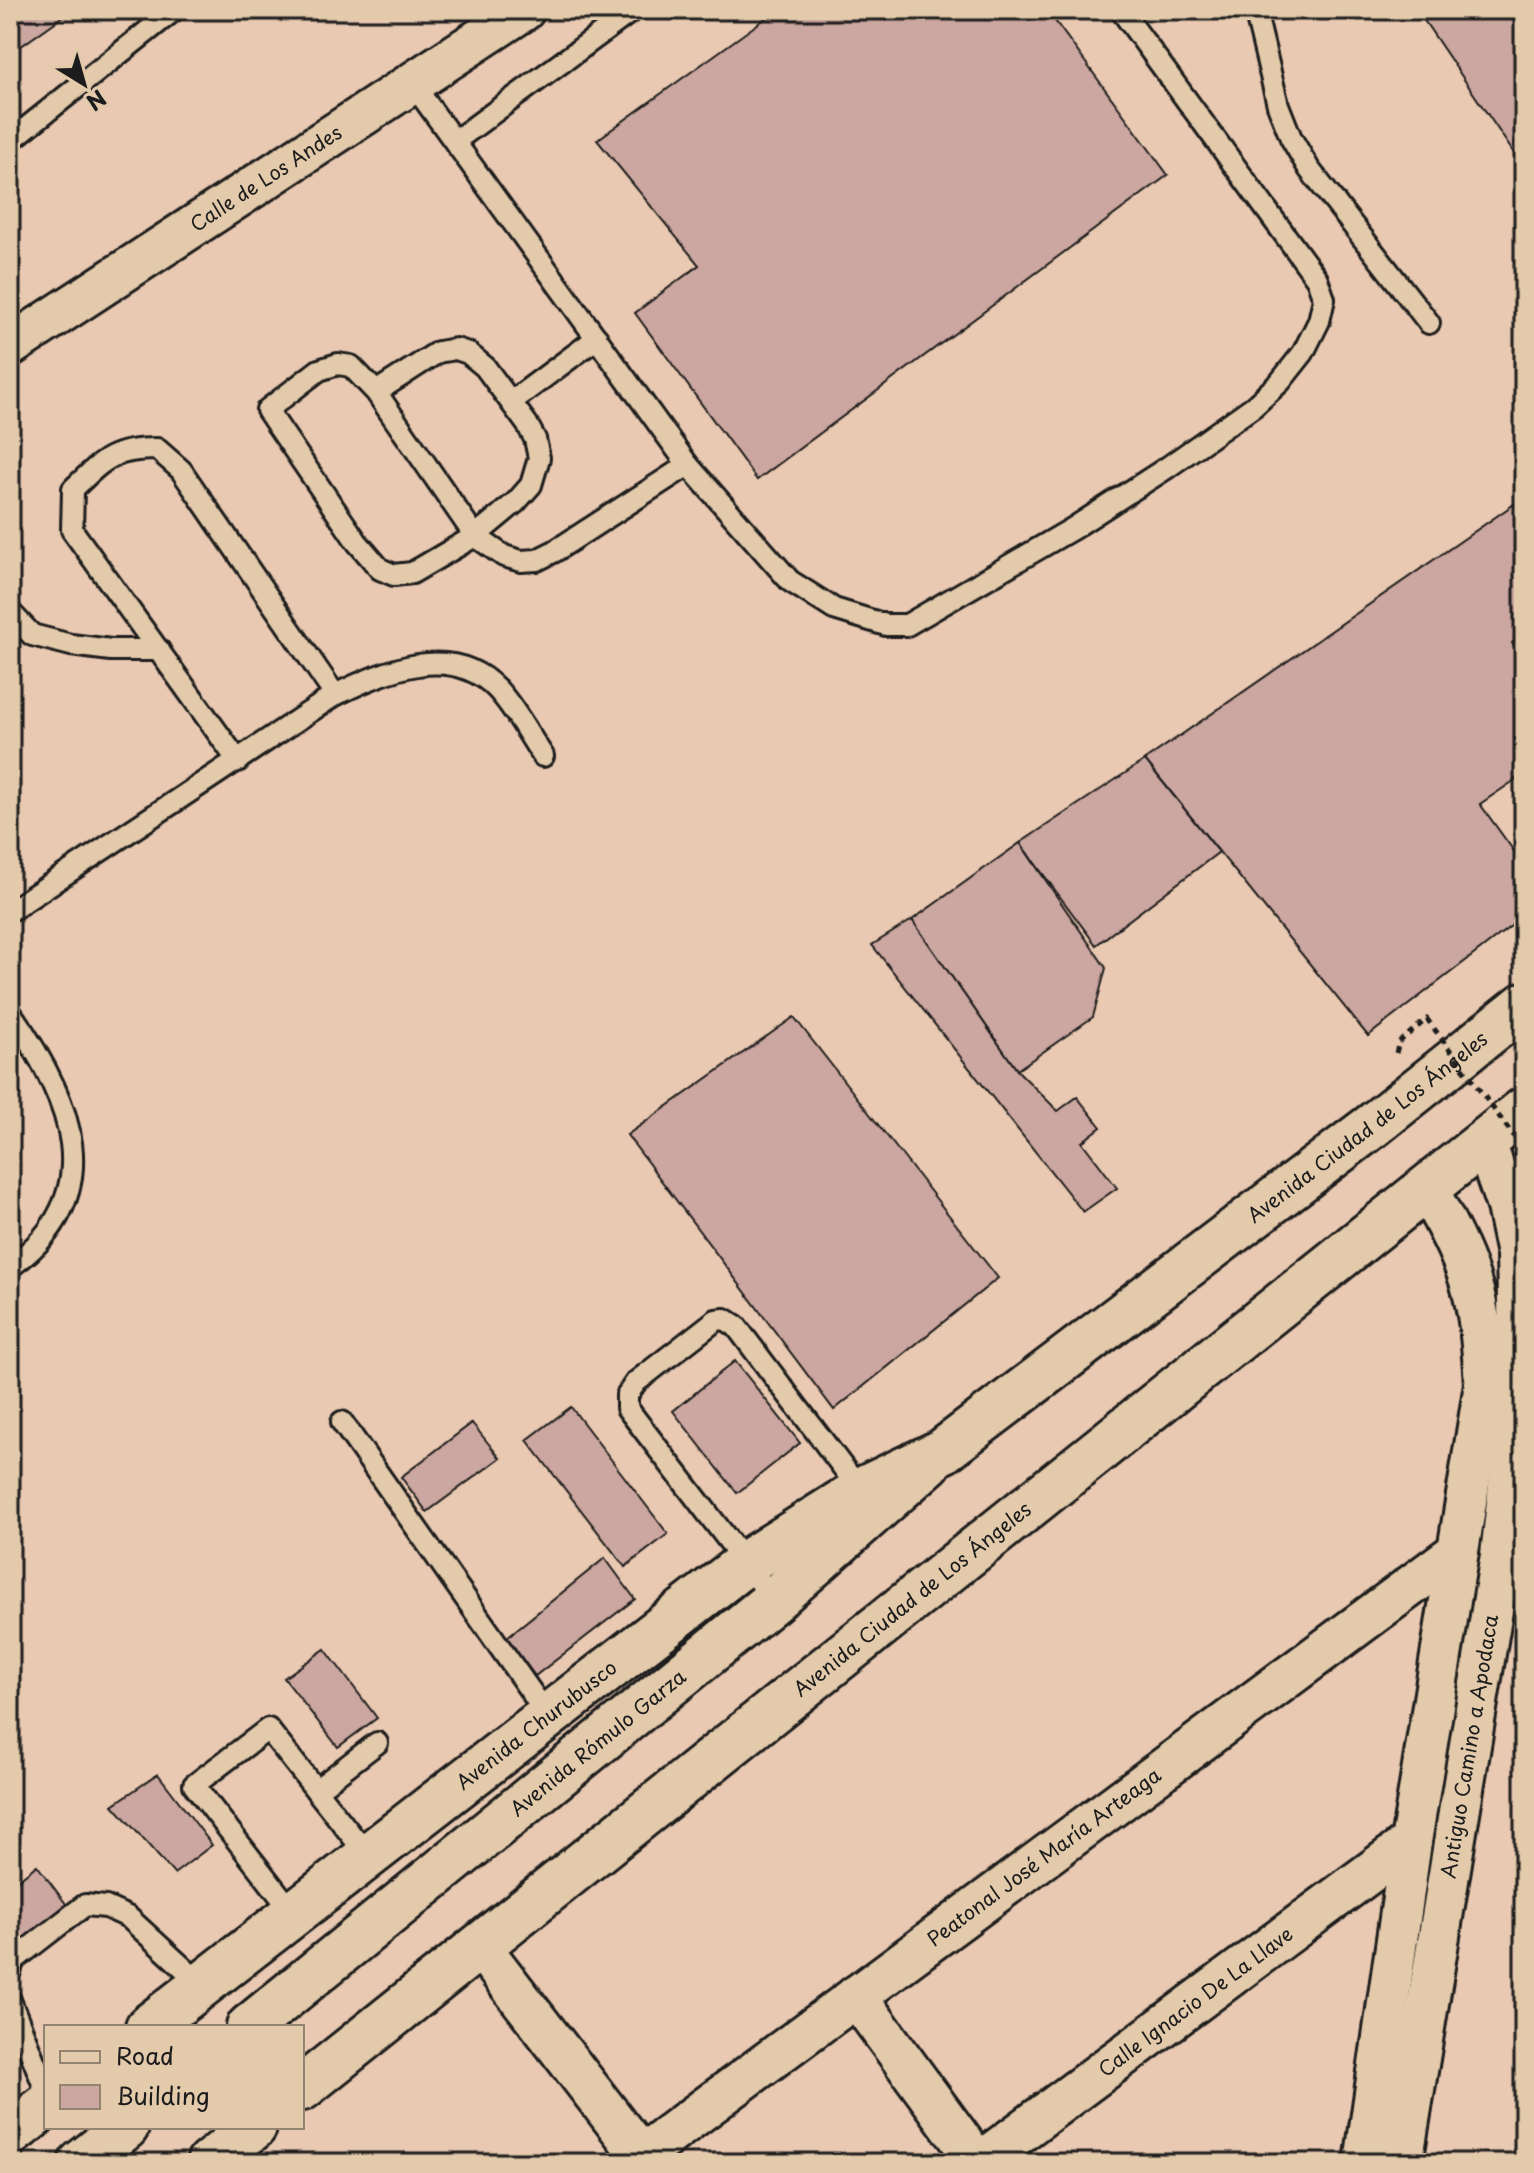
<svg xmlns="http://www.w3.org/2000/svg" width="1534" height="2173" font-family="'Playpen Sans',sans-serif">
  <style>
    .building { fill: #cca6a0; stroke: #1c1c1c; stroke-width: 2 }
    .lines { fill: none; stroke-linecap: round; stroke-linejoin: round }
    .lane-casing { stroke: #1c1c1c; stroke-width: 26 }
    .street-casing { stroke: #1c1c1c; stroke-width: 46 }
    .primary-casing { stroke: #1c1c1c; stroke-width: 50 }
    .highway-casing { stroke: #1c1c1c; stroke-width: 50 }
    .path { stroke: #1c1c1c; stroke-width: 5; stroke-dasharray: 6 6; stroke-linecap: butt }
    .lane { stroke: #e3caab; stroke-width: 20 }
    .street { stroke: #e3caab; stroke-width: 40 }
    .primary { stroke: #e3caab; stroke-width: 44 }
    .highway { stroke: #e3caab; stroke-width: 44 }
    .path-bridge { stroke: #1c1c1c; stroke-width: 5; stroke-dasharray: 6 6; stroke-linecap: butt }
    .labels { text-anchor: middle; stroke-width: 6; stroke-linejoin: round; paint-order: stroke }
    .street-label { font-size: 20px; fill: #1c1c1c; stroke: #e3caab }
  </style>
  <rect width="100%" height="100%" fill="#e9c9b2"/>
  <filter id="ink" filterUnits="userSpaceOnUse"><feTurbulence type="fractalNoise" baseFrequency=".0125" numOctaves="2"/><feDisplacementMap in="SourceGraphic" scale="16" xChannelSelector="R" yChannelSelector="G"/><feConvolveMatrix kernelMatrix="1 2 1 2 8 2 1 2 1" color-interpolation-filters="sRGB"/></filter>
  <g filter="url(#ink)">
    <g class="building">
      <polygon points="10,10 72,10 10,54"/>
      <polygon points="777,10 1047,10 1168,175 757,480 635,313 699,265 597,140"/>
      <polygon points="1417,10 1524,10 1524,168"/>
      <polygon points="1520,500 1524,506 1524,633 1512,643 1524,661 1524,774 1480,804 1524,865 1524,916 1368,1036 1145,760"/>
      <polygon points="1145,760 1219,852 1096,945 1020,843"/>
      <polygon points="1020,843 1106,968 1093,1017 1017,1070 912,920"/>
      <polygon points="912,920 1017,1070 1058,1111 1077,1097 1101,1127 1082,1142 1117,1188 1083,1212 872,945"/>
      <polygon points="794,1017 998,1278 834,1410 627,1135"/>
      <polygon points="735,1361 800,1443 737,1493 673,1411"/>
      <polygon points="571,1407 668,1534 625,1567 527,1440"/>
      <polygon points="472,1423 500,1458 427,1512 401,1477"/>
      <polygon points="605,1558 635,1599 535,1676 506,1638"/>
      <polygon points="325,1649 377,1718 338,1747 284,1678"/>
      <polygon points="158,1774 212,1845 174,1874 113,1805"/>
      <polygon points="37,1865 72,1912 26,1945 10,1924 10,1886"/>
    </g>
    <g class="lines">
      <g class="lane-casing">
        <g id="lane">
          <polyline points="1255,10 1278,105 1291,138 1309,169 1429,323"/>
          <polyline points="413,84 688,465 790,581 834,609 886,625 907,625 1072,529 1168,467 1254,406 1280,382 1303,353 1319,321 1324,299 1317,279 1121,10"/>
          <polyline points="10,141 174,10"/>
          <polyline points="455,141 633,10"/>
          <polyline points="376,392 438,352 456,349 468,353 485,367 527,424 535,439 539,458 531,485 516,502 475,536 412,573 394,575 380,569 357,542 267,410 319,370 338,364 351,366 376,392 475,536 504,556 521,561 537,560 555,551 688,465"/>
          <polyline points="511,402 597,338"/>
          <polyline points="10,612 32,635 71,645 111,650 159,650"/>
          <path d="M 238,761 L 72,530 L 73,489 C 104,459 113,449 157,449 L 181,470 L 335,695"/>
          <path d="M 10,911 L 335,695 C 385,671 451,641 497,689 C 515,708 528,734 543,756"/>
          <path d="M 10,1012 C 70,1097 113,1194 10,1267"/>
          <polyline points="342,1422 548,1716"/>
          <polyline points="774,1600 627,1408 627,1395 636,1382 716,1320 725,1319 736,1326 864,1495"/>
          <polyline points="316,1790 377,1743"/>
          <polyline points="294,1914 194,1785 268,1729 368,1856"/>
          <polyline points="10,1971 14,1960 85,1905 106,1907 128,1917 202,1985"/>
          <polyline points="10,2000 46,2091"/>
        </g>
      </g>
      <g class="street-casing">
        <g id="street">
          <path id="s1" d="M 10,346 L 524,10"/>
          <polyline points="479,1945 647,2163"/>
          <polyline points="856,1996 978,2163"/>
          <path id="s2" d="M 631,2163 L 1458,1551"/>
          <path id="s3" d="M 979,2163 L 1411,1842"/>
          <path d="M 1365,2163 L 1411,1842 L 1485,1384 C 1483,1353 1481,1322 1473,1291 C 1464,1255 1444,1221 1427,1188"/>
          <path id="s4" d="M 1402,2163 L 1501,1555 L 1520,1389 L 1517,1254 L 1507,1206 L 1485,1142"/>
        </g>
      </g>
      <g class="primary-casing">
        <g id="primary">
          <path id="s5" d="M 249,2027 L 774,1600 L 929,1463"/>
          <polyline points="81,2163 126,2127"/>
        </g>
      </g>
      <g class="highway-casing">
        <g id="highway">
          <path id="s6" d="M 148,2027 L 744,1564 L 861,1490 L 943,1451 L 1376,1123 L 1524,1005"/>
          <path id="s7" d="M 302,2088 L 1524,1110"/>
          <polyline points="10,2134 46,2106"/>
          <polyline points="209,2163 254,2127"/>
        </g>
      </g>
      <polyline class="path" points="1396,1053 1399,1042"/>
      <use href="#lane" class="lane"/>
      <use href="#street" class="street"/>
      <use href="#primary" class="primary"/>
      <use href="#highway" class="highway"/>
      <polyline class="path-bridge" points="1399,1042 1427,1019 1524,1150"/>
    </g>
  </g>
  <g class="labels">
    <g class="street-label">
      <text dy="7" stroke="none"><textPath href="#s1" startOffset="306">Calle de Los Andes</textPath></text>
      <text dy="7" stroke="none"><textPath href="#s6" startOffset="1518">Avenida Ciudad de Los Ángeles</textPath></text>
      <text dy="7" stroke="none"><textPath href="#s7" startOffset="782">Avenida Ciudad de Los Ángeles</textPath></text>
      <text dy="7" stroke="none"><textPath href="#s6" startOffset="492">Avenida Churubusco</textPath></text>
      <text dy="7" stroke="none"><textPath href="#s5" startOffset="450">Avenida Rómulo Garza</textPath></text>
      <text dy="7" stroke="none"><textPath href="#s4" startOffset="422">Antiguo Camino a Apodaca</textPath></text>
      <text dy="7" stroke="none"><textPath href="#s2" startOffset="514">Peatonal José María Arteaga</textPath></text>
      <text dy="7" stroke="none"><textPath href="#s3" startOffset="270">Calle Ignacio De La Llave</textPath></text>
    </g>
  </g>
  <rect width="1534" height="2173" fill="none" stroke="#e3caab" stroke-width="40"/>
  <rect x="20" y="20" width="1494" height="2133" fill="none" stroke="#1c1c1c" stroke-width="3" filter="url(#ink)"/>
  <rect x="44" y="2025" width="260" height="104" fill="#e3caab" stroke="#938472" stroke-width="2"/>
  <rect x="60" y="2051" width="40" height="12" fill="#e3caab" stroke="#938472" stroke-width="2"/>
  <text x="116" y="2065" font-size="24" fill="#1c1c1c">Road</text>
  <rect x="60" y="2085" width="40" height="24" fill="#cca6a0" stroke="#938472" stroke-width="2"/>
  <text x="116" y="2105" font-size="24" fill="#1c1c1c">Building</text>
  <g transform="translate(84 84) rotate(143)" stroke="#e3caab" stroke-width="6" paint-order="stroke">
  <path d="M0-6L14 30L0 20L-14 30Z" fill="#1c1c1c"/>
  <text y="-12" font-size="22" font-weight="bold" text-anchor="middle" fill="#1c1c1c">N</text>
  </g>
</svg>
